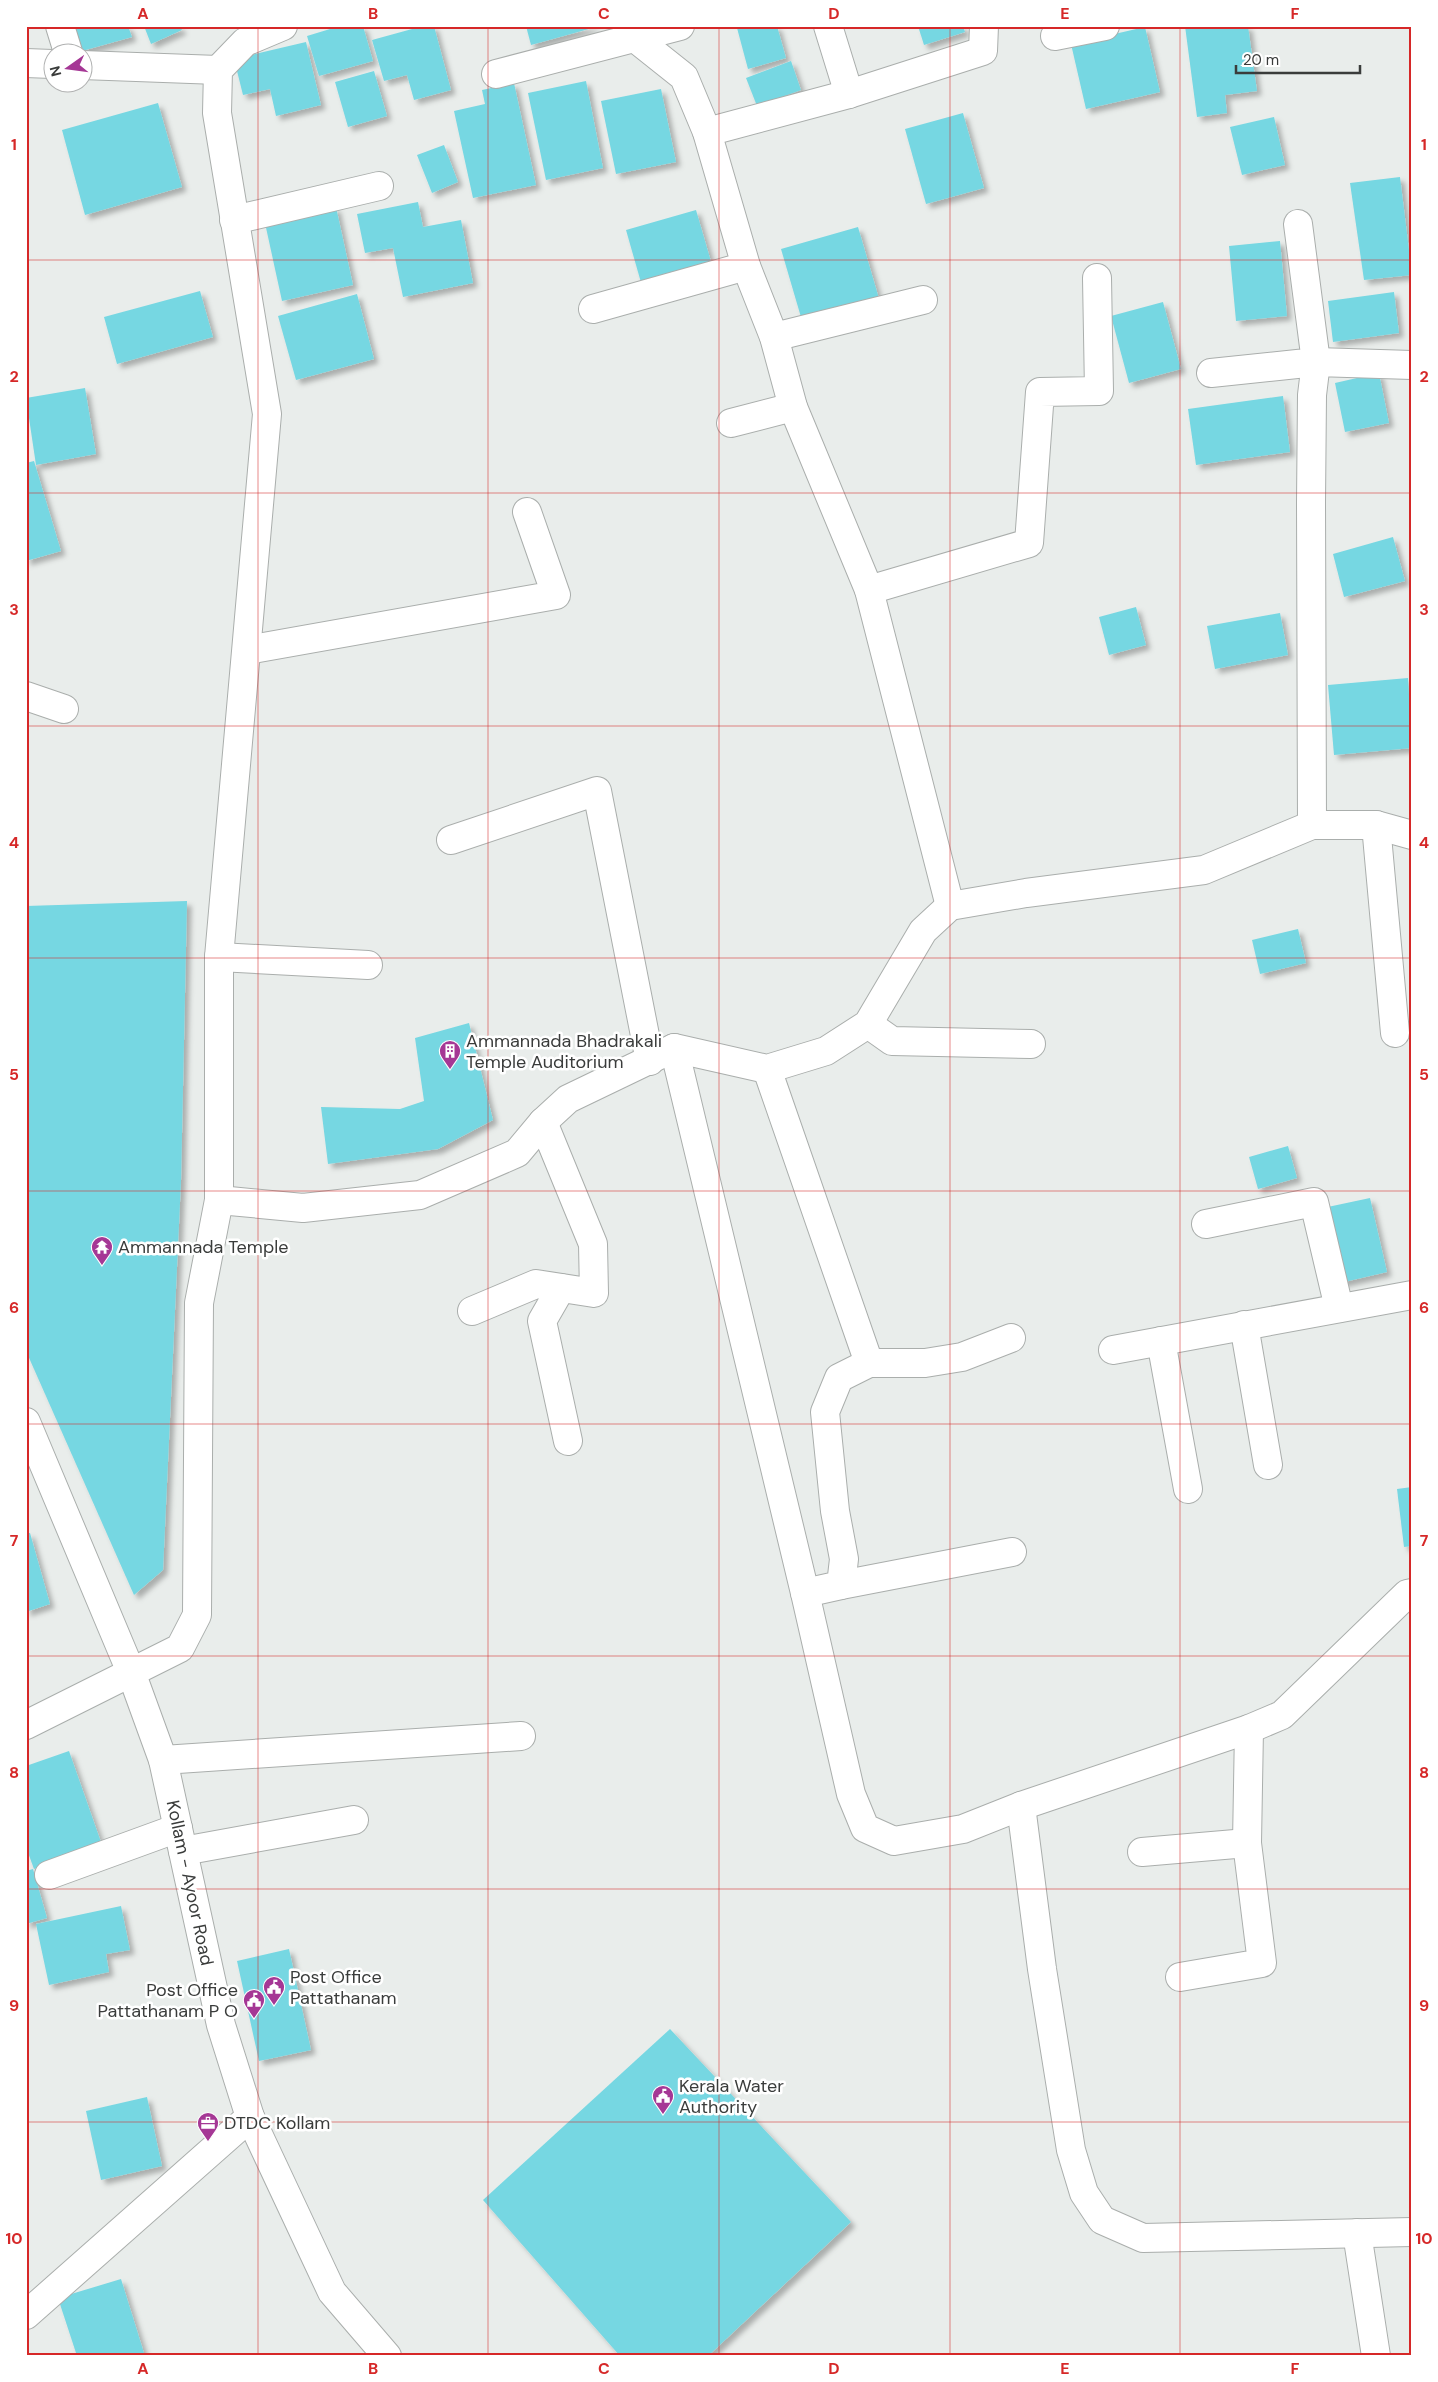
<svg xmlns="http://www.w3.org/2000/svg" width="1438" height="2382" font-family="'DM Sans',sans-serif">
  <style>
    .building { fill: #76d7e2; filter: url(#shadow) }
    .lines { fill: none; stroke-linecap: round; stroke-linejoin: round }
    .minor-casing { stroke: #aaaeac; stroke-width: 30 }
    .secondary-casing { stroke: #aaaeac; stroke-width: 30 }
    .minor { stroke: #fff; stroke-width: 28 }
    .secondary { stroke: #fff; stroke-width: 28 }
    .grid { fill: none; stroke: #d62828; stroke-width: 1; stroke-opacity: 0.55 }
    .labels { text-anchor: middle; stroke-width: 5; stroke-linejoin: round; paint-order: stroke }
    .poi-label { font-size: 18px; fill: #3a3c3b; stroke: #fff; text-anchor: start }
    .street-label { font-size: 18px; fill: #3a3c3b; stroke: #fff }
    .neatline { fill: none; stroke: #d62828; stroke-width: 2 }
    .grid-label { font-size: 16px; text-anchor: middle; font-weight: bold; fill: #d62828 }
  </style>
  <defs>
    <filter id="shadow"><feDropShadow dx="4.5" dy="4.5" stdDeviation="2.5" flood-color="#0004"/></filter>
  </defs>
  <rect width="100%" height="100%" fill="#e9edeb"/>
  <g class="building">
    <polygon points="75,26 128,26 132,37 82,51"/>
    <polygon points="144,26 180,26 182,30 151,44"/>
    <polygon points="340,26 363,26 373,61 319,76 307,36"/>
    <polygon points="423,26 434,26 451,90 414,100 407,75 384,81 372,40"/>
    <polygon points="526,26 596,26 596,27 531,45"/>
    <polygon points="744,26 777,26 786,58 748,69 737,28"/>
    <polygon points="918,26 963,26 965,32 924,45"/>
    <polygon points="1185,26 1248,26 1257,91 1225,95 1227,113 1197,117"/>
    <polygon points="1145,27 1160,92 1086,109 1071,44"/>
    <polygon points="306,42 321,105 276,116 270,89 243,95 234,59"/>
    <polygon points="791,61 801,90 757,106 746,78"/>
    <polygon points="374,71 387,116 348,127 335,82"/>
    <polygon points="586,81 603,168 546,180 528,93"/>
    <polygon points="514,83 536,185 473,198 454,111 485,104 482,90"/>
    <polygon points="661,89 676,162 616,174 601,101"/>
    <polygon points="158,103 182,187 85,215 62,130"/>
    <polygon points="963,113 984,188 926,204 905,129"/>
    <polygon points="1274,117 1285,165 1242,175 1230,127"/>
    <polygon points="444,145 458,182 432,193 417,155"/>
    <polygon points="1400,177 1412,275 1364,280 1350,183"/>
    <polygon points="418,202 423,227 461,220 473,283 403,297 393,248 365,253 357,214"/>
    <polygon points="336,207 353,285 282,301 265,223"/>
    <polygon points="696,210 712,265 642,286 626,230"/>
    <polygon points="858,227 880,302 803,324 781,249"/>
    <polygon points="1280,241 1287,316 1236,321 1229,246"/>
    <polygon points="200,291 213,337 117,364 104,317"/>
    <polygon points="1394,292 1399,333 1333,342 1328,301"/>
    <polygon points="357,294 374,359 296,380 278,316"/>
    <polygon points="1163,302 1181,369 1129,383 1111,316"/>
    <polygon points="1379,373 1389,423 1345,432 1335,383"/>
    <polygon points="85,388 96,454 36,465 26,398"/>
    <polygon points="1283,396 1290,452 1196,465 1188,409"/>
    <polygon points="34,461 61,551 26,561 26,463"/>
    <polygon points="1393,537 1405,581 1344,597 1333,554"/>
    <polygon points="1136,607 1146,645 1109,655 1099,617"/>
    <polygon points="1280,613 1288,655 1215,669 1207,626"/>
    <polygon points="1408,678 1412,748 1334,755 1328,685"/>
    <polygon points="187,901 181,1181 163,1570 134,1595 26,1351 26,906"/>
    <polygon points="1298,929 1306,963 1260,974 1252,940"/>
    <polygon points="469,1023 493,1120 438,1149 328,1164 321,1107 400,1109 424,1101 415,1038"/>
    <polygon points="1288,1146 1297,1178 1258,1189 1249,1157"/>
    <polygon points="1370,1198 1387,1272 1340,1283 1323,1208"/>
    <polygon points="1412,1487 1412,1546 1404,1547 1397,1489"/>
    <polygon points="26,1533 30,1533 50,1604 26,1612"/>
    <polygon points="69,1751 102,1845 34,1869 26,1847 26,1766"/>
    <polygon points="33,1869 47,1918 26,1924 26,1871"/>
    <polygon points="121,1906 130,1950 106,1954 109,1972 49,1985 36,1924"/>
    <polygon points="289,1949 311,2050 259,2061 237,1961"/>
    <polygon points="670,2029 851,2222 708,2356 620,2356 483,2200"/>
    <polygon points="147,2097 162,2166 101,2180 86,2111"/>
    <polygon points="121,2279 144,2353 136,2356 77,2356 58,2298"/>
  </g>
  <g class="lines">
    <g class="minor-casing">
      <g id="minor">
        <polyline points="60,26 68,52"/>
        <polyline points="627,26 635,38 684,77 707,132 746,266 774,337 793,407 869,590 950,906"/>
        <polyline points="828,26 849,94"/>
        <polyline points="1055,36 1105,26"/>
        <polyline points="26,63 52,64"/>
        <polyline points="82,65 218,70"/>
        <polyline points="496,74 680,26"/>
        <polyline points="707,132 849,94 983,51 984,26"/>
        <polyline points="234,220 379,186"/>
        <polyline points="593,309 746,266"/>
        <polyline points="774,337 923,300"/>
        <polyline points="1211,373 1316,362 1298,224"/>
        <polyline points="731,423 793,407"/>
        <polyline points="869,590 1029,543 1040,392 1099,391 1097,278"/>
        <polyline points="247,650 556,595 527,512"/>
        <polyline points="26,696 64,709"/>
        <polyline points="1312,825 1311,502 1312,395 1316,362 1412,365"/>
        <polyline points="1376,825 1395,1033"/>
        <polyline points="451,840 597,791 650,1061"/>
        <polyline points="219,957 368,965"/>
        <polyline points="868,1024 892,1041 1031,1044"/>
        <polyline points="674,1048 805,1593 851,1794 865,1828 894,1841 963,1829 1021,1806 1249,1729 1282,1715 1407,1594 1412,1593"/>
        <polyline points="767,1069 869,1363 839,1378 825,1412 835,1511 844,1559 841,1585 805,1593"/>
        <polyline points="219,1200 219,957 267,414 217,113 218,70 245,42 283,26"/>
        <polyline points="1206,1224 1314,1202 1339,1308"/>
        <polyline points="561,1288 542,1321 568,1441"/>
        <polyline points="472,1311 536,1284 594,1293 593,1244 543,1122"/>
        <polyline points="1244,1325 1268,1465"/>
        <polyline points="1161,1341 1188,1489"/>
        <polyline points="1113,1350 1412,1295"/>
        <polyline points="869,1363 925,1363 962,1357 1011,1338"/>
        <polyline points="841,1585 1012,1552"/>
        <polyline points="26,1725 180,1648 197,1615 199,1303 219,1200 303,1208 420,1195 517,1153 543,1122 568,1099 674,1048 767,1069 826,1051 868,1024 923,931 950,906 1026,893 1204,870 1312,825 1376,825 1412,835"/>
        <polyline points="163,1760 521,1736"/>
        <polyline points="1021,1806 1042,1969 1071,2150 1084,2193 1102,2220 1143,2238 1412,2232"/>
        <polyline points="183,1851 354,1820"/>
        <polyline points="1142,1852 1247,1843"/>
        <polyline points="49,1875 178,1828"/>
        <polyline points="1180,1977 1262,1963 1247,1843 1249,1729"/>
        <polyline points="1357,2233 1376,2356"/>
        <polyline points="26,2315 250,2117"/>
      </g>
    </g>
    <g class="secondary-casing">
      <polyline id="secondary" points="26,1422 131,1672 163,1760 221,2025 250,2117 332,2292 387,2356"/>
    </g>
    <use href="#minor" class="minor"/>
    <use href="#secondary" class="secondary"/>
  </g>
  <path class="grid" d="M 258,26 L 258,2356M 488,26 L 488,2356M 719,26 L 719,2356M 950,26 L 950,2356M 1180,26 L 1180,2356M 26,260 L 1412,260M 26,493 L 1412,493M 26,726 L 1412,726M 26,958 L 1412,958M 26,1191 L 1412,1191M 26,1424 L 1412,1424M 26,1656 L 1412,1656M 26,1889 L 1412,1889M 26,2122 L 1412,2122"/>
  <defs>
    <g id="building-pin" transform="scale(1.125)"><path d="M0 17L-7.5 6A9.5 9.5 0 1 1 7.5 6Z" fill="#a53795" stroke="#fff"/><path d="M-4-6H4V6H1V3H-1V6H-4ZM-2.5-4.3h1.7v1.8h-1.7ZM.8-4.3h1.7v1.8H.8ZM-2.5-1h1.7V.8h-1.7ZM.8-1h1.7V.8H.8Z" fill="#fff"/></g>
    <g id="temple-pin" transform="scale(1.125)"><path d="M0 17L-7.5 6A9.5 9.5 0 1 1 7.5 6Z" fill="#a53795" stroke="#fff"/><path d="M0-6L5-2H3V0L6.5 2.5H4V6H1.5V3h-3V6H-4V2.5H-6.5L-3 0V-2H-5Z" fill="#fff"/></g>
    <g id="civic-pin" transform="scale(1.125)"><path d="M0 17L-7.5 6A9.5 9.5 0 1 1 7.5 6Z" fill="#a53795" stroke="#fff"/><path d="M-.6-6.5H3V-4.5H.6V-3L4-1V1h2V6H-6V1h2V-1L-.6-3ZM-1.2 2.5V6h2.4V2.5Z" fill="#fff"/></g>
    <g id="office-pin" transform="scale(1.125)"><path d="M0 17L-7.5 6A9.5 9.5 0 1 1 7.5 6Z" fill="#a53795" stroke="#fff"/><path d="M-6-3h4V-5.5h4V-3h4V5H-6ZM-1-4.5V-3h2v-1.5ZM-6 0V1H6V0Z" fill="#fff"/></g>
  </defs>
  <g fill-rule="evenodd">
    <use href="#building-pin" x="450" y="1051"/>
    <use href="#temple-pin" x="102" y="1247"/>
    <use href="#civic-pin" x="274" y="1987"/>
    <use href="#civic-pin" x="254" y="2000"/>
    <use href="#civic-pin" x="663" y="2096"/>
    <use href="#office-pin" x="208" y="2123"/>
  </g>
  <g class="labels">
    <g class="poi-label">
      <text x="466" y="1047">Ammannada Bhadrakali<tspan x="466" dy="21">Temple Auditorium</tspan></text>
      <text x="118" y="1253">Ammannada Temple</text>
      <text x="290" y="1983">Post Office<tspan x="290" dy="21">Pattathanam</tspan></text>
      <text x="238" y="1996" text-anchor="end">Post Office<tspan x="238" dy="21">Pattathanam P O</tspan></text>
      <text x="679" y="2092">Kerala Water<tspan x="679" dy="21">Authority</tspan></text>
      <text x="224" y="2129">DTDC Kollam</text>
    </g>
    <g class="street-label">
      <text transform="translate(190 1883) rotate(78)" y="6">Kollam - Ayoor Road</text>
    </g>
  </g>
  <rect width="1438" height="2382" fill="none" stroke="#ffffff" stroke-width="55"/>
  <g transform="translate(68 68) rotate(256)"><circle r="24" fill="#ffffff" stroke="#b0b1b1"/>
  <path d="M0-4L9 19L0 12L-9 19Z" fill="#a53795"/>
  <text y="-8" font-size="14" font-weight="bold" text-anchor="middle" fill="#3a3c3b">N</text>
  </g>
  <path d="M1236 65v8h124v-8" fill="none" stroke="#3a3c3b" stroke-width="2.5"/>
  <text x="1243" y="65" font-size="15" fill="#3a3c3b" stroke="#ffffff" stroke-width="4" paint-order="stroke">20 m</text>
  <rect x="28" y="28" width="1382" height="2326" class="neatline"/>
  <g class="grid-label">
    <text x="143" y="19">A</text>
    <text x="373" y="19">B</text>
    <text x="604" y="19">C</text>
    <text x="834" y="19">D</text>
    <text x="1065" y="19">E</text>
    <text x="1295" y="19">F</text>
    <text x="14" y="150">1</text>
    <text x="1424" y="150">1</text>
    <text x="14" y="382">2</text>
    <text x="1424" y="382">2</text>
    <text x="14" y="615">3</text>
    <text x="1424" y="615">3</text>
    <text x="14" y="848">4</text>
    <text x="1424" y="848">4</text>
    <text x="14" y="1080">5</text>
    <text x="1424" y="1080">5</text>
    <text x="14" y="1313">6</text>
    <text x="1424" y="1313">6</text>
    <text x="14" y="1546">7</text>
    <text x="1424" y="1546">7</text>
    <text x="14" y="1778">8</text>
    <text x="1424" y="1778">8</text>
    <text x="14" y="2011">9</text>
    <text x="1424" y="2011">9</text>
    <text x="14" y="2244">10</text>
    <text x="1424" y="2244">10</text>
    <text x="143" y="2374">A</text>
    <text x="373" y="2374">B</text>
    <text x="604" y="2374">C</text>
    <text x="834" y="2374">D</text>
    <text x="1065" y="2374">E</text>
    <text x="1295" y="2374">F</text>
  </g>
</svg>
